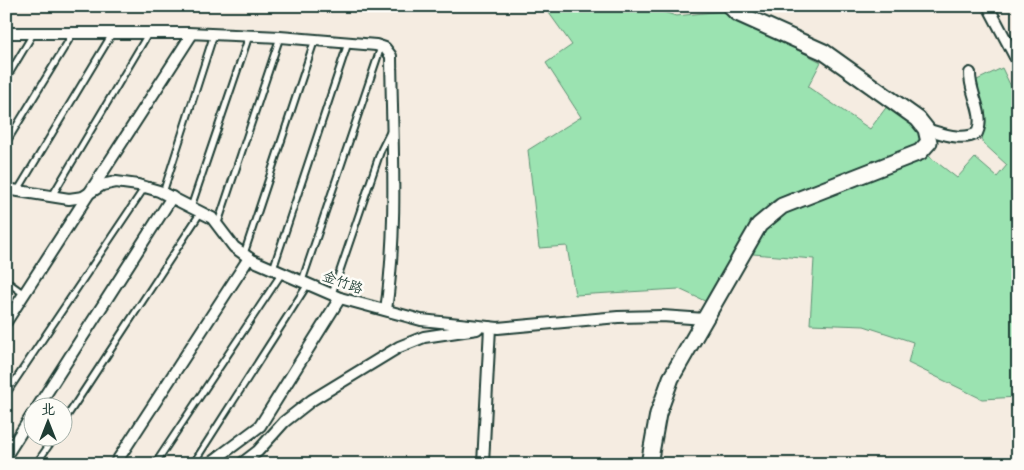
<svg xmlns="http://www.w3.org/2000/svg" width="1024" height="470" font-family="Sriracha,'LXGW WenKai TC',sans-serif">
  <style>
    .green { fill: #9be3b1; stroke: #5d9072 }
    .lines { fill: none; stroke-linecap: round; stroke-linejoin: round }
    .service-casing { stroke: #1f3d34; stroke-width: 9 }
    .minor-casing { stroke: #1f3d34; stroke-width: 14 }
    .secondary-casing { stroke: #1f3d34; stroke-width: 19 }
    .service { stroke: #fdfcf7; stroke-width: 5 }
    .minor { stroke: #fdfcf7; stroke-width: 10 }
    .secondary { stroke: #fdfcf7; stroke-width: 15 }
    .labels { text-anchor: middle; stroke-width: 5; stroke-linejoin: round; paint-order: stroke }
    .street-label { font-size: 14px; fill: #1f3d34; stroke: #fdfcf7 }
  </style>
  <rect width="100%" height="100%" fill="#f5ece1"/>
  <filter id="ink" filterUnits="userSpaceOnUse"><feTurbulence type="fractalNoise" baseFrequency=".02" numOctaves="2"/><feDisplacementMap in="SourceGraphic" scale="10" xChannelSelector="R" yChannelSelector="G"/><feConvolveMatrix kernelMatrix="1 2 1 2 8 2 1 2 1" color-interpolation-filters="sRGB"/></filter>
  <g filter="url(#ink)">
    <g class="green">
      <polygon points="544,6 654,6 654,9 676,16 722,11 821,62 808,87 870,129 888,105 922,132 917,146 788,194 773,201 757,217 707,302 679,289 575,295 567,246 539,248 528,150 581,117 546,63 572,45"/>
      <polygon points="1002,68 1018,101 1018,397 982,399 908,363 913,342 864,326 810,324 814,259 753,254 765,229 774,219 807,201 925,153 957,178 975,158 997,177 1007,165 982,142 984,119 975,81"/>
    </g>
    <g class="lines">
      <g class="service-casing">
        <g id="service">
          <polyline points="6,79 33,34"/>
          <polyline points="6,143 72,35"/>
          <polyline points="18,190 112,34"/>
          <polyline points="163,193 214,34"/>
          <polyline points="52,196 148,34"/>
          <polyline points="191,207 249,36"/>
          <polyline points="218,223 280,37"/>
          <polyline points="244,254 315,39"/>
          <polyline points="273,269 348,43"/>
          <polyline points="6,281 24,294"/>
          <polyline points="302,281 381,47"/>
          <polyline points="332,294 381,150 391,130"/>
          <polyline points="6,394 145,187"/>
          <polyline points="62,424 201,212"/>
          <polyline points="36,464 54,438"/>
          <polyline points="155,464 282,273"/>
          <polyline points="193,464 308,284"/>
        </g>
      </g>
      <g class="minor-casing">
        <g id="minor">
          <polyline points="988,6 1015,57"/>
          <path d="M 6,33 L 188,33 L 280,37 L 376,45 L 385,48 L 391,56 C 392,141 398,226 386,310"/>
          <path d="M 926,129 C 941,133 963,142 977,133 C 986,114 969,93 970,73"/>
          <polyline points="6,189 69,199 83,197 102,185 116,182 138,185 159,191 212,218 234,247 252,260 340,298 421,320 498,328 618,317 662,316 705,319"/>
          <polyline points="6,322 192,34"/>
          <polyline points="37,408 172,197"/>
          <polyline points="6,456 32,415"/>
          <polyline points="115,464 249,258"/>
          <polyline points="209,464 260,426 340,298"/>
          <polyline points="241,464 258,451 284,422 312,400 399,347 424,337 477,329"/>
          <polyline points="483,464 490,327"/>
        </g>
      </g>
      <g class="secondary-casing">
        <polyline id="secondary" points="649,464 658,414 671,378 759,225 782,206 920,152 929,142 926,129 918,119 824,52 737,13 730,6"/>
      </g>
      <use href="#service" class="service"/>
      <use href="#minor" class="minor"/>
      <use href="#secondary" class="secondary"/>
    </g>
  </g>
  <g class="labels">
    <g class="street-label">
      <text transform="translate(343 282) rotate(20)" y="5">金竹路</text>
    </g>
  </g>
  <rect width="1024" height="470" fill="none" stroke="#fdfcf7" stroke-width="25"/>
  <rect x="12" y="12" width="999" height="445" fill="none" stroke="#1f3d34" stroke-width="2" filter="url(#ink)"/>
  <g transform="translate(48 422)"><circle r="24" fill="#fdfcf7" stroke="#a4b0a9"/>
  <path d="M0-4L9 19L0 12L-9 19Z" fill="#1f3d34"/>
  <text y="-8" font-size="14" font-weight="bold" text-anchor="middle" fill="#1f3d34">北</text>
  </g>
</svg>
